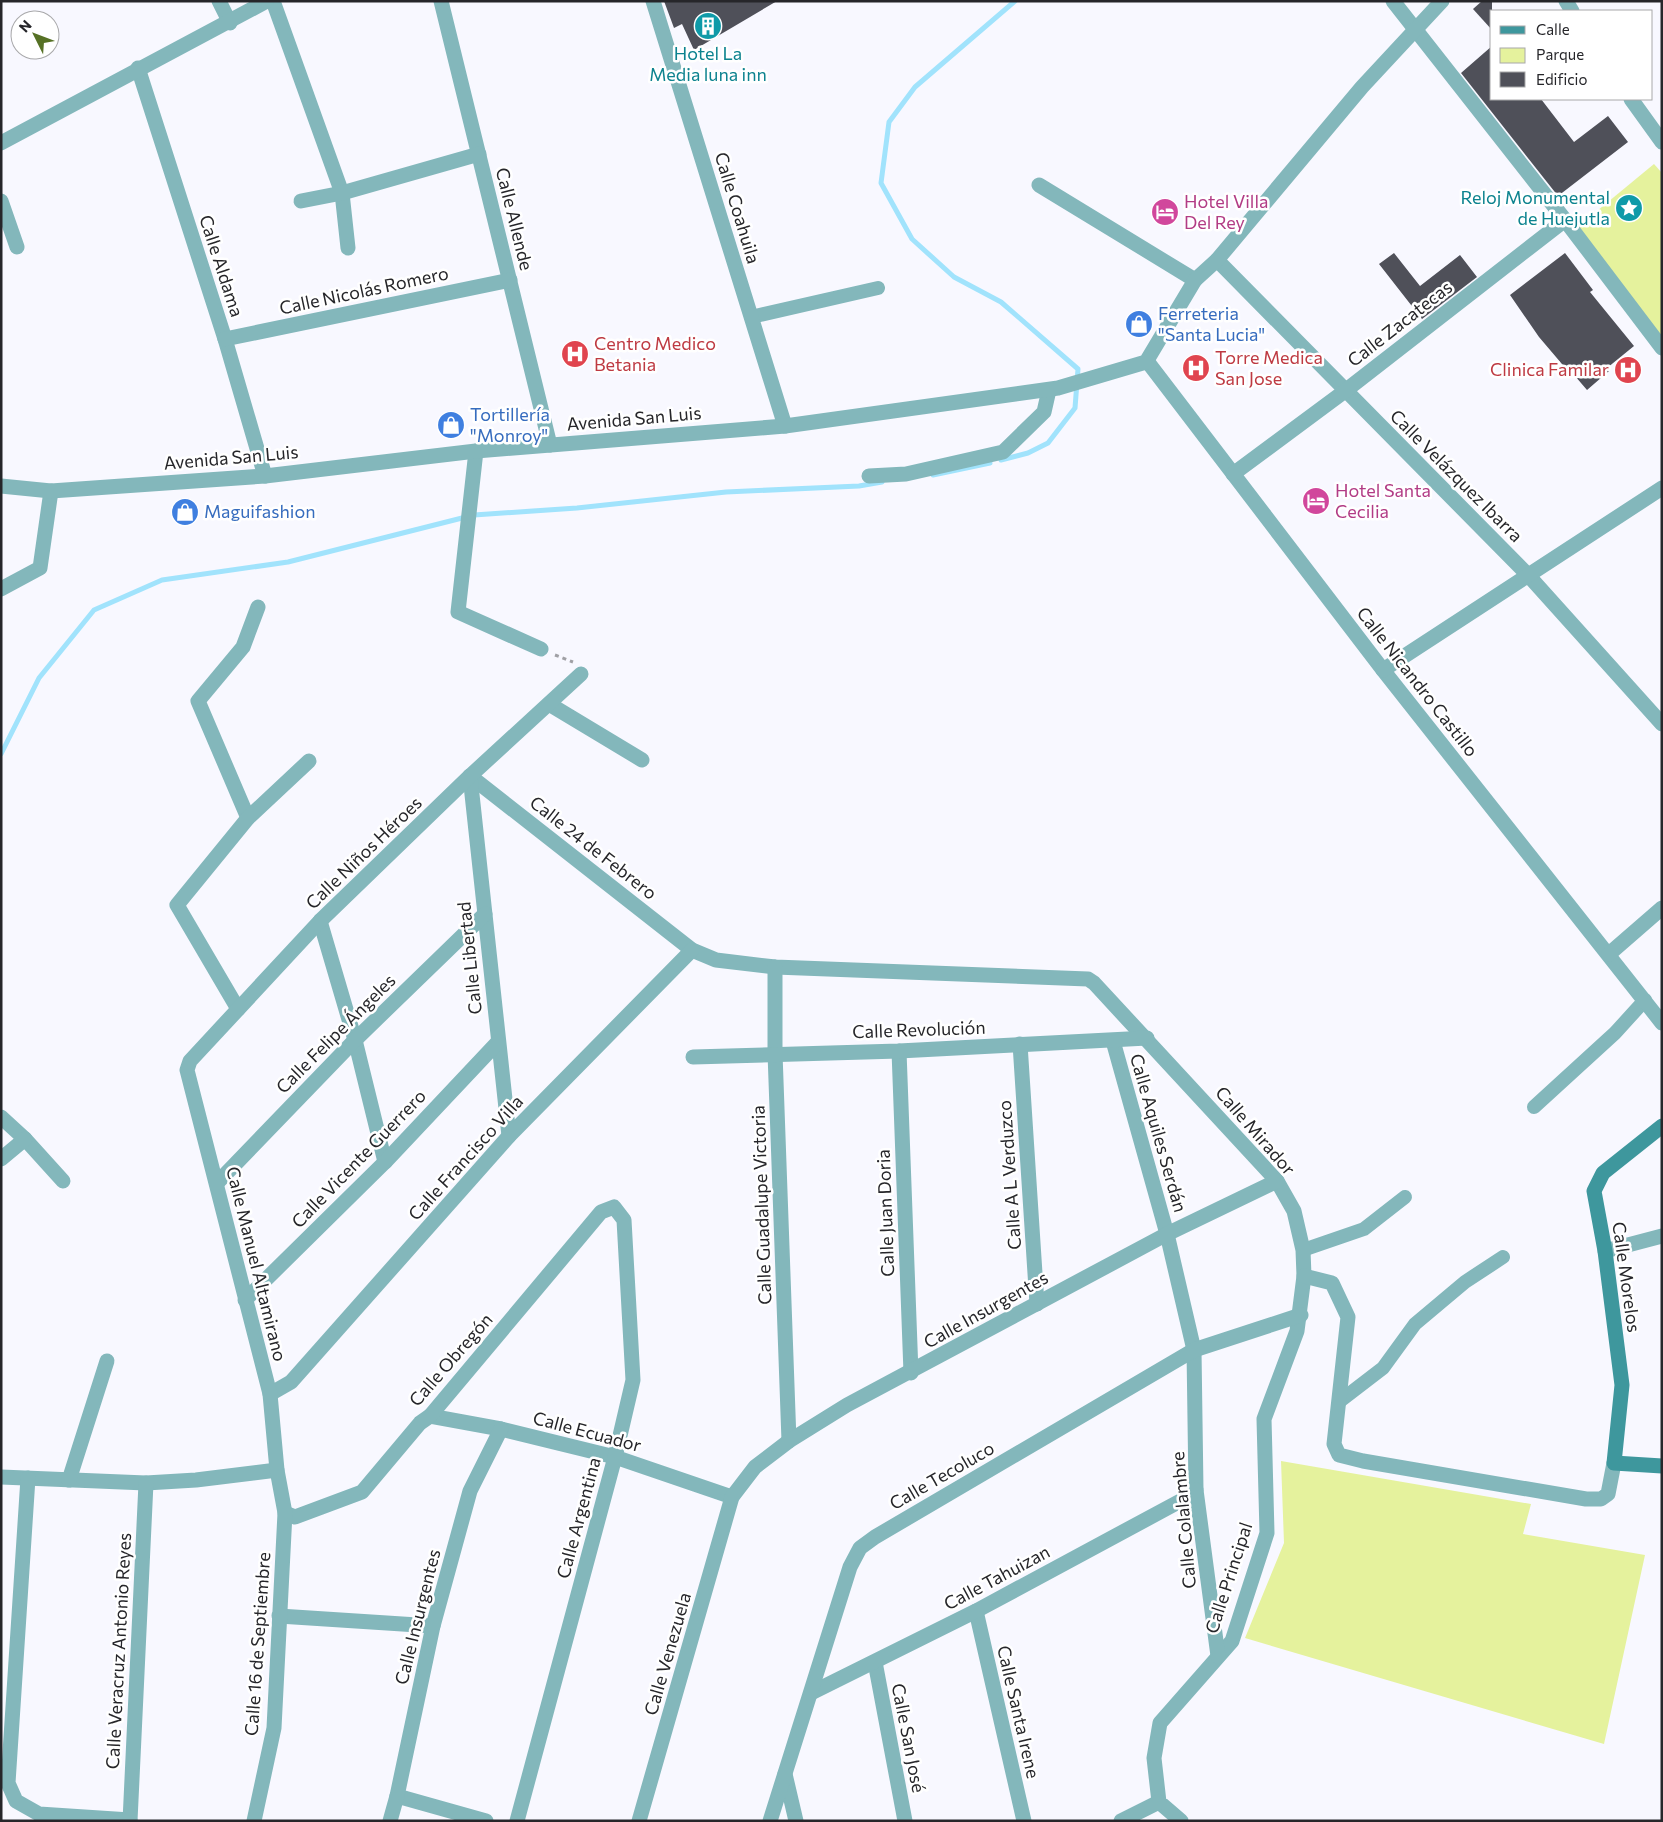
<svg xmlns="http://www.w3.org/2000/svg" width="1663" height="1822" font-family="Commissioner,sans-serif">
  <style>
    .green { fill: #e5f29d }
    .lines { fill: none; stroke-linecap: round; stroke-linejoin: round }
    .stream { stroke: #a1e3fc; stroke-width: 5 }
    .building { fill: #4f5059 }
    .path { stroke: #a0a0a5; stroke-width: 3; stroke-dasharray: 4 4; stroke-linecap: butt }
    .pedestrian { stroke: #83b7bb; stroke-width: 14 }
    .minor { stroke: #83b7bb; stroke-width: 15 }
    .tertiary { stroke: #83b7bb; stroke-width: 15 }
    .secondary { stroke: #3e979d; stroke-width: 15 }
    .labels { text-anchor: middle; stroke-width: 5; stroke-linejoin: round; paint-order: stroke }
    .culture-label { font-size: 18px; fill: #0d838f; stroke: #fff }
    .hotel-label { font-size: 18px; fill: #b23c85; stroke: #fff; text-anchor: start }
    .street-label { font-size: 18px; fill: #26262a; stroke: #fff }
    .shop-label { font-size: 18px; fill: #366cbe; stroke: #fff; text-anchor: start }
    .health-label { font-size: 18px; fill: #be3a42; stroke: #fff; text-anchor: start }
  </style>
  <rect width="100%" height="100%" fill="#f8f8ff"/>
  <g class="green">
    <polygon points="1654,164 1662,173 1662,340 1574,230"/>
    <polygon points="1281,1461 1531,1504 1523,1534 1645,1555 1604,1744 1245,1638 1284,1543"/>
  </g>
  <g class="lines">
    <g class="stream">
      <polyline points="1001,460 1028,453 1048,443 1075,408 1078,369 1001,302 954,277 912,239 881,183 889,122 915,87 1015,1"/>
      <polyline points="933,475 990,463"/>
      <polyline points="1,754 39,678 94,610 162,580 288,562 474,515 577,508 726,492 859,486 882,482"/>
    </g>
  </g>
  <g class="building">
    <polygon points="664,1 777,1 694,50 682,24 674,28"/>
    <polygon points="1482,1 1492,1 1492,30 1473,9"/>
    <polygon points="1492,46 1492,99 1541,99 1574,142 1608,116 1628,142 1558,196 1461,73"/>
    <polygon points="1394,253 1420,286 1460,255 1477,277 1422,319 1379,264"/>
    <polygon points="1565,253 1593,290 1590,292 1634,346 1607,368 1609,371 1587,390 1575,376 1573,377 1539,337 1510,295"/>
  </g>
  <g class="lines">
    <polyline class="path" points="555,655 573,662"/>
    <g class="pedestrian">
      <polyline points="751,317 878,288"/>
      <polyline points="1534,1107 1615,1033 1645,1000"/>
      <polyline points="1303,1250 1364,1229 1405,1197"/>
      <polyline points="1340,1401 1383,1368 1415,1324 1465,1282 1503,1257"/>
    </g>
    <g class="minor">
      <polyline points="219,1 230,23"/>
      <polyline points="273,1 342,193 348,248"/>
      <polyline points="441,1 550,445"/>
      <polyline points="653,1 785,426"/>
      <polyline points="1393,1 1565,220 1662,348"/>
      <polyline points="1566,1 1572,11"/>
      <polyline points="138,68 225,339 265,476"/>
      <polyline points="1631,99 1662,142"/>
      <polyline points="1039,185 1195,280"/>
      <polyline points="1,201 17,247"/>
      <polyline points="301,201 342,193 479,154"/>
      <polyline points="1217,260 1528,575 1662,724"/>
      <polyline points="225,339 510,280"/>
      <polyline points="1147,361 1383,670 1662,1023"/>
      <polyline points="476,451 458,612 541,649"/>
      <polyline points="1233,474 1345,391 1565,220"/>
      <polyline points="869,476 906,474 1003,452 1044,412 1049,390"/>
      <polyline points="1,589 40,568 51,491"/>
      <polyline points="1383,670 1662,488"/>
      <polyline points="549,704 642,760"/>
      <polyline points="470,776 692,950 716,960 775,967 1088,979 1094,983 1277,1181 1294,1211 1303,1250 1304,1276 1297,1331 1264,1419 1267,1533 1232,1641 1160,1723 1154,1758 1159,1802 1181,1821"/>
      <polyline points="470,776 509,1136"/>
      <polyline points="248,818 198,701 243,647 258,607"/>
      <polyline points="320,921 355,1040 385,1162"/>
      <polyline points="1609,954 1662,908"/>
      <polyline points="775,967 775,1053 789,1441"/>
      <polyline points="238,1009 177,905 248,818 309,761"/>
      <polyline points="1113,1041 1167,1234 1194,1350 1196,1490 1218,1656"/>
      <polyline points="1020,1044 1037,1304"/>
      <polyline points="899,1051 911,1373"/>
      <polyline points="693,1057 899,1051 1147,1038"/>
      <polyline points="1,1117 25,1139 63,1181"/>
      <polyline points="1,1159 25,1139"/>
      <polyline points="217,1183 355,1040 485,914"/>
      <polyline points="1605,1251 1662,1236"/>
      <polyline points="1304,1276 1332,1283 1348,1317 1334,1444 1339,1455 1363,1461 1586,1499 1601,1499 1608,1494 1614,1463"/>
      <polyline points="245,1300 385,1162 498,1042"/>
      <polyline points="270,1394 291,1382 509,1136 692,950"/>
      <polyline points="430,1416 501,1429 615,1457 732,1497"/>
      <polyline points="1,1477 146,1483 196,1480 277,1470"/>
      <polyline points="28,1478 8,1783 16,1801 39,1814 130,1820"/>
      <polyline points="69,1480 107,1361"/>
      <polyline points="285,1513 295,1517 362,1492 420,1423 430,1416 601,1212 614,1207 624,1220 633,1380 615,1457 517,1821"/>
      <polyline points="976,1611 1024,1821"/>
      <polyline points="279,1616 433,1626"/>
      <polyline points="875,1662 905,1821"/>
      <polyline points="811,1693 976,1611 1184,1499 1196,1490"/>
      <polyline points="785,1774 796,1821"/>
      <polyline points="397,1796 486,1821"/>
      <polyline points="130,1821 146,1483"/>
      <polyline points="254,1821 274,1728 285,1513 277,1470 270,1394 187,1070 190,1061 320,921 470,776 581,674"/>
      <polyline points="390,1821 397,1796 433,1626 470,1491 501,1429"/>
      <polyline points="639,1821 732,1497 755,1467 789,1441 847,1405 1167,1234 1277,1181"/>
      <polyline points="770,1821 850,1567 860,1548 875,1537 1194,1350 1301,1315"/>
      <polyline points="1121,1821 1159,1802"/>
    </g>
    <g class="tertiary">
      <polyline points="1,143 267,1"/>
      <polyline points="1,486 51,491 265,476 476,451 785,426 1058,388 1146,362 1195,280 1217,260 1362,87 1442,1"/>
    </g>
    <polyline class="secondary" points="1662,1126 1603,1173 1594,1191 1605,1251 1622,1385 1614,1463 1662,1466"/>
  </g>
  <defs>
    <g id="building-disc" transform="scale(1.4375)"><circle r="9.5" fill="#0f9aa8" stroke="#fff"/><path d="M-4-6H4V6H1V3H-1V6H-4ZM-2.5-4.3h1.7v1.8h-1.7ZM.8-4.3h1.7v1.8H.8ZM-2.5-1h1.7V.8h-1.7ZM.8-1h1.7V.8H.8Z" fill="#fff"/></g>
    <g id="sight-disc" transform="scale(1.4375)"><circle r="9.5" fill="#0f9aa8" stroke="#fff"/><path d="M0-6L1.8-2.2L6-1.7L2.9 1.2L3.7 5.4L0 3.3L-3.7 5.4L-2.9 1.2L-6-1.7L-1.8-2.2Z" fill="#fff"/></g>
    <g id="hotel-disc" transform="scale(1.4375)"><circle r="9.5" fill="#d1479c" stroke="#fff"/><path d="M-6-4.5h1.5V1H6V5H4.5V3h-9V5H-6ZM-4 0a1.8 1.8 0 1 1 3.6 0ZM.5 0V-2.5h3Q6-2.5 6 0Z" fill="#fff"/></g>
    <g id="shop-disc" transform="scale(1.4375)"><circle r="9.5" fill="#3f7fe0" stroke="#fff"/><path d="M-5-2.5h2.3a2.7 3.5 0 0 1 5.4 0H5L5.5 6h-11ZM-1.5-2.5h3a1.5 2.3 0 0 0-3 0Z" fill="#fff"/></g>
    <g id="hospital-disc" transform="scale(1.4375)"><circle r="9.5" fill="#e0444e" stroke="#fff"/><path d="M-5-5h3v3.5h4V-5h3V5h-3V1.5h-4V5h-3Z" fill="#fff"/></g>
  </defs>
  <g fill-rule="evenodd">
    <use href="#building-disc" x="708" y="26"/>
    <use href="#sight-disc" x="1629" y="208"/>
    <use href="#hotel-disc" x="1165" y="212"/>
    <use href="#shop-disc" x="1139" y="324"/>
    <use href="#hospital-disc" x="575" y="354"/>
    <use href="#hospital-disc" x="1196" y="368"/>
    <use href="#hospital-disc" x="1628" y="370"/>
    <use href="#shop-disc" x="451" y="425"/>
    <use href="#hotel-disc" x="1316" y="501"/>
    <use href="#shop-disc" x="185" y="512"/>
  </g>
  <g class="labels">
    <g class="culture-label">
      <text x="708" y="60">Hotel La<tspan x="708" dy="21">Media luna inn</tspan></text>
      <text x="1610" y="204" text-anchor="end">Reloj Monumental<tspan x="1610" dy="21">de Huejutla</tspan></text>
    </g>
    <g class="hotel-label">
      <text x="1184" y="208">Hotel Villa<tspan x="1184" dy="21">Del Rey</tspan></text>
      <text x="1335" y="497">Hotel Santa<tspan x="1335" dy="21">Cecilia</tspan></text>
    </g>
    <g class="street-label">
      <text transform="translate(737 208) rotate(73)" y="6">Calle Coahuila</text>
      <text transform="translate(514 219) rotate(76)" y="6">Calle Allende</text>
      <text transform="translate(221 266) rotate(72)" y="6">Calle Aldama</text>
      <text transform="translate(364 291) rotate(-12)" y="6">Calle Nicolás Romero</text>
      <text transform="translate(1400 324) rotate(-38)" y="6">Calle Zacatecas</text>
      <text transform="translate(634 419) rotate(-5)" y="6">Avenida San Luis</text>
      <text transform="translate(231 458) rotate(-5)" y="6">Avenida San Luis</text>
      <text transform="translate(1456 476) rotate(45)" y="6">Calle Velázquez Ibarra</text>
      <text transform="translate(1417 682) rotate(52)" y="6">Calle Nicandro Castillo</text>
      <text transform="translate(593 848) rotate(38)" y="6">Calle 24 de Febrero</text>
      <text transform="translate(364 853) rotate(-44)" y="6">Calle Niños Héroes</text>
      <text transform="translate(470 958) rotate(-96)" y="6">Calle Libertad</text>
      <text transform="translate(919 1030) rotate(-2)" y="6">Calle Revolución</text>
      <text transform="translate(336 1034) rotate(-45)" y="6">Calle Felipe Ángeles</text>
      <text transform="translate(1255 1131) rotate(49)" y="6">Calle Mirador</text>
      <text transform="translate(1158 1133) rotate(74)" y="6">Calle Aquiles Serdán</text>
      <text transform="translate(466 1158) rotate(-48)" y="6">Calle Francisco Villa</text>
      <text transform="translate(359 1159) rotate(-46)" y="6">Calle Vicente Guerrero</text>
      <text transform="translate(1010 1175) rotate(-94)" y="6">Calle A L Verduzco</text>
      <text transform="translate(762 1205) rotate(-92)" y="6">Calle Guadalupe Victoria</text>
      <text transform="translate(886 1213) rotate(-92)" y="6">Calle Juan Doria</text>
      <text transform="translate(256 1264) rotate(76)" y="6">Calle Manuel Altamirano</text>
      <text transform="translate(1626 1277) rotate(82)" y="6">Calle Morelos</text>
      <text transform="translate(986 1310) rotate(-29)" y="6">Calle Insurgentes</text>
      <text transform="translate(451 1360) rotate(-49)" y="6">Calle Obregón</text>
      <text transform="translate(587 1432) rotate(15)" y="6">Calle Ecuador</text>
      <text transform="translate(942 1476) rotate(-30)" y="6">Calle Tecoluco</text>
      <text transform="translate(579 1518) rotate(-75)" y="6">Calle Argentina</text>
      <text transform="translate(1184 1520) rotate(-95)" y="6">Calle Colalambre</text>
      <text transform="translate(997 1578) rotate(-28)" y="6">Calle Tahuizan</text>
      <text transform="translate(1229 1578) rotate(-72)" y="6">Calle Principal</text>
      <text transform="translate(418 1617) rotate(-76)" y="6">Calle Insurgentes</text>
      <text transform="translate(258 1644) rotate(-86)" y="6">Calle 16 de Septiembre</text>
      <text transform="translate(119 1651) rotate(-87)" y="6">Calle Veracruz Antonio Reyes</text>
      <text transform="translate(668 1654) rotate(-74)" y="6">Calle Venezuela</text>
      <text transform="translate(1018 1712) rotate(77)" y="6">Calle Santa Irene</text>
      <text transform="translate(908 1738) rotate(79)" y="6">Calle San José</text>
    </g>
    <g class="shop-label">
      <text x="1158" y="320">Ferreteria<tspan x="1158" dy="21">"Santa Lucia"</tspan></text>
      <text x="470" y="421">Tortillería<tspan x="470" dy="21">"Monroy"</tspan></text>
      <text x="204" y="518">Maguifashion</text>
    </g>
    <g class="health-label">
      <text x="594" y="350">Centro Medico<tspan x="594" dy="21">Betania</tspan></text>
      <text x="1215" y="364">Torre Medica<tspan x="1215" dy="21">San Jose</tspan></text>
      <text x="1609" y="376" text-anchor="end">Clinica Familar</text>
    </g>
  </g>
  <rect width="1663" height="1822" fill="none" stroke="#26262a" stroke-width="5"/>
  <rect x="1490" y="10" width="162" height="90" fill="#ffffff" stroke="#a8a8aa"/>
  <rect x="1500" y="26" width="25" height="8" fill="#3e979d" stroke="#a8a8aa"/>
  <text x="1536" y="35" font-size="15" fill="#26262a">Calle</text>
  <rect x="1500" y="48" width="25" height="15" fill="#e5f29d" stroke="#a8a8aa"/>
  <text x="1536" y="60" font-size="15" fill="#26262a">Parque</text>
  <rect x="1500" y="72" width="25" height="15" fill="#4f5059" stroke="#a8a8aa"/>
  <text x="1536" y="85" font-size="15" fill="#26262a">Edificio</text>
  <g transform="translate(35 35) rotate(312)"><circle r="24" fill="#ffffff" stroke="#a8a8aa"/>
  <path d="M0-4L9 19L0 12L-9 19Z" fill="#567125"/>
  <text y="-8" font-size="14" font-weight="bold" text-anchor="middle" fill="#26262a">N</text>
  </g>
</svg>
